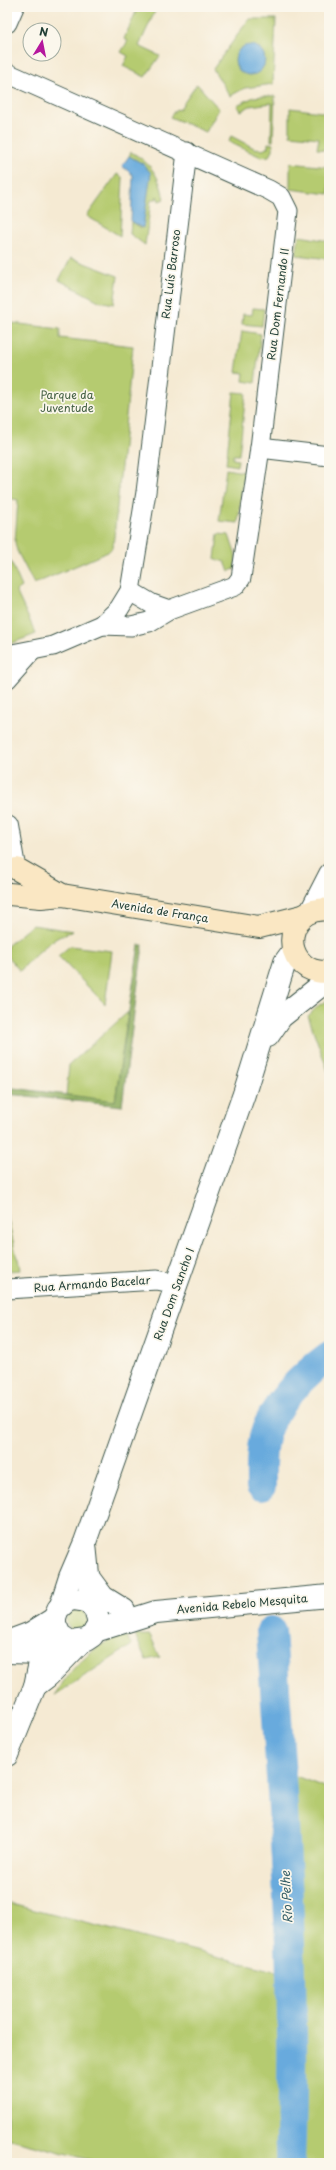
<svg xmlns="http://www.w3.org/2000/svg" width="336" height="2170" font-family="'Playpen Sans',sans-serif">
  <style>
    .green { fill: #b5cb6f; stroke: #6a8452 }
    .forest { fill: #90af62; stroke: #58764b }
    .water { fill: #68aadd; stroke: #447488 }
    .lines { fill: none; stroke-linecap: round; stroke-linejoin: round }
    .river { stroke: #68aadd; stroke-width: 30 }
    .minor-casing { stroke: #3f574c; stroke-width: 21 }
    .tertiary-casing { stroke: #3f574c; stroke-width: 24 }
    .secondary-casing { stroke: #3f574c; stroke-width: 24 }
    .minor { stroke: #fff; stroke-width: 19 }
    .tertiary { stroke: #fff; stroke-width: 22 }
    .secondary { stroke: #fae7c3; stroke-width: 22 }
    .labels { text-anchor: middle; stroke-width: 3.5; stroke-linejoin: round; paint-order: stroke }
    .street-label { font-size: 11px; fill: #1f3d34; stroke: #fbf7ec }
    .park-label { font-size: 11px; fill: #446043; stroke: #fbf7ec }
    .water-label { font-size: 12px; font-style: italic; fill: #355e67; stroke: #fbf7ec }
  </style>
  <rect width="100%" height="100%" fill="#fbf7ec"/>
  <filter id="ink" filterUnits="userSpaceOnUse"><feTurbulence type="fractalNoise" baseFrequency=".025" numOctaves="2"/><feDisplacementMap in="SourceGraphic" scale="8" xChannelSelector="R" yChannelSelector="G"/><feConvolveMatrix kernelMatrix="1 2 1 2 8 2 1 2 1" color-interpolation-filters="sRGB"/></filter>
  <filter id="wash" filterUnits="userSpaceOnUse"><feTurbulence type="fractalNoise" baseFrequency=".012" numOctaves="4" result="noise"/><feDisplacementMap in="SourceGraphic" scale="16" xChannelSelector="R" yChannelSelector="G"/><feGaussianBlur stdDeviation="0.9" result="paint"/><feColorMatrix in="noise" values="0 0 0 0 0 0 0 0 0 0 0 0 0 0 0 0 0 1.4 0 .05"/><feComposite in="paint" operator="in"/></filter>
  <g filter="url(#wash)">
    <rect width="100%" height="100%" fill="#f5ead3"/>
    <g class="green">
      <polygon points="138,7 157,7 139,46 160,56 145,77 123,66 128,56 121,52 128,41 124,39"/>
      <polygon points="249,19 276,19 273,84 245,88 230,96 213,69"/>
      <polygon points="197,84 219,109 206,132 170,117 176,109 179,110"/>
      <polygon points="263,96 275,96 273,141 271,141 272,103 250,106 241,111 237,105 254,97"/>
      <polygon points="290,108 329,113 329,150 317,149 319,138 290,135"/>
      <polygon points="231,136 256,149 257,148 263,150 268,147 268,143 273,144 273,150 269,156 261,157 229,142"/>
      <path d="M 131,152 C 151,163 160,177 164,199 L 159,201 L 157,196 L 156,199 L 151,200 L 145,245 L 130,234 L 131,221 L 141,228 L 143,164 L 129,156 Z"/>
      <polygon points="290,163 329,167 329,194 290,189"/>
      <polygon points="117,174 123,178 120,236 87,216"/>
      <polygon points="299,236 329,241 329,259 296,255"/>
      <polygon points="71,258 118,276 114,304 99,301 59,280"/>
      <polygon points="253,308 264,309 262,326 242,324 243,314 252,315"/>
      <polygon points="12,323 60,329 60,338 133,346 113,547 108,552 34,584 17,551 15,542 18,500 8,498 7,502 7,336"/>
      <polygon points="242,331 261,334 255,383 243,381 244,373 236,372"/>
      <polygon points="234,392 246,393 239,455 233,455 233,459 238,460 237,466 226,464"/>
      <polygon points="226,469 244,472 238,523 219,521"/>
      <polygon points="218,534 229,535 236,556 235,569 229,571 225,562 215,559"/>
      <polygon points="7,553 22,587 16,591 36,634 7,645"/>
      <path d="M 32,925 L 73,931 C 50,938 36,954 20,971 L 7,956 L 7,946 Z"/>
      <polygon points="70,946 112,951 105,1004 58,956"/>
      <polygon points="329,999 329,1074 308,1016 319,1005"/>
      <polygon points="128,1012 115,1102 66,1095 69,1065"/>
      <polygon points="7,1215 17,1258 19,1258 21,1270 7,1271"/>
      <circle cx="77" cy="1620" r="11"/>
      <polygon points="135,1635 150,1635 160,1657 146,1660"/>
      <path d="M 121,1636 L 127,1638 L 132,1645 L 55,1695 C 70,1669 92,1645 121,1636 Z"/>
      <polygon points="293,1775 329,1789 329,2163 296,2163 300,2069 299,1974 293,1848"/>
      <polygon points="7,1903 286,1974 281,2163 102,2163 7,2138"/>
    </g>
    <polygon class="forest" points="139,945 143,945 122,1106 7,1094 13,1088 115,1101"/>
    <g class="water">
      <circle cx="250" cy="60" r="15"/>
      <polygon points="129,156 143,164 151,173 143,228 131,221 133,175 122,166"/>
    </g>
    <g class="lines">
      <g class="river">
        <path d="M 261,1486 C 261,1469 260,1453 264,1437 C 273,1404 303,1375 329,1356"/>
        <path d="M 271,1631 C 283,1808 298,1985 290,2163"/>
      </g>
    </g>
  </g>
  <g filter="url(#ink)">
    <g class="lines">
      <g class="minor-casing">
        <g id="minor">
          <polyline points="7,23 14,7"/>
          <polyline points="7,73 269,190 281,197 288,211 260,448 241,578 235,586 169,610 149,622 131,626 102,625"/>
          <polyline points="260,448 329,456"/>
          <polyline points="130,591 152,604 169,610"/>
          <polyline points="7,655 53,646 102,625 119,609 130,591 146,492 187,152"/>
          <polyline points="7,679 31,652"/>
          <polyline points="309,912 329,873"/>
          <polyline points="7,1289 157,1280 177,1284"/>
        </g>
      </g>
      <g class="tertiary-casing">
        <g id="tertiary">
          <polyline points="7,826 13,861"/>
          <polyline points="268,1036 281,1017 329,979"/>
          <polyline points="85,1544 91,1605"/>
          <polyline points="89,1578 103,1597 124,1610"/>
          <polyline points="61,1605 70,1577 85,1542 244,1094 285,962 293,951"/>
          <polyline points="95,1631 156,1612 329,1596"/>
          <polyline points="7,1642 31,1633 55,1618"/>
          <polyline points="7,1652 42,1653 55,1650"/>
          <polyline points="35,1686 48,1676 79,1644"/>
          <polyline points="7,1755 35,1686 42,1653 58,1609 67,1601 73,1599 86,1601 95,1609 98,1620 98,1626 92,1636 86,1640 71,1642 60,1635 55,1624 55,1618"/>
        </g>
      </g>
      <g class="secondary-casing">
        <g id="secondary">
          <polyline points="17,869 62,895"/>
          <polyline points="9,894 41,897 62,895 259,927 303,916"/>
          <path d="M 329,910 C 294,904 278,949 308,968 C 313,971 323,973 329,971"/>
        </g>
      </g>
      <use href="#minor" class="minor"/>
      <use href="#tertiary" class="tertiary"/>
      <use href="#secondary" class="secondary"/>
    </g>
  </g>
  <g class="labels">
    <g class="street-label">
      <text transform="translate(171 274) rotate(-83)" y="4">Rua Luís Barroso</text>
      <text transform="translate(278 304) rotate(-83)" y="4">Rua Dom Fernando II</text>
      <text transform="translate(160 911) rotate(9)" y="4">Avenida de França</text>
      <text transform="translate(92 1284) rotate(-4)" y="4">Rua Armando Bacelar</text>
      <text transform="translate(174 1294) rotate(-70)" y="4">Rua Dom Sancho I</text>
      <text transform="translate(242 1604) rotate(-5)" y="4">Avenida Rebelo Mesquita</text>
    </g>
    <g class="park-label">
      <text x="67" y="399">Parque da<tspan x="67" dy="13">Juventude</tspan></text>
    </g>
    <g class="water-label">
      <text transform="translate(287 1897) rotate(-93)" y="4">Rio Pelhe</text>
    </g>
  </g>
  <rect width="336" height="2170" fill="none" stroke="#fbf7ec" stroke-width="24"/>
  <g transform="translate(42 42) rotate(10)"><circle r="19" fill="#fbf7ec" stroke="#a3ada2"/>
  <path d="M0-3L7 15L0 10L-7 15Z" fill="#b5179e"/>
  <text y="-6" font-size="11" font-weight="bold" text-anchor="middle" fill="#1f3d34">N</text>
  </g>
</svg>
